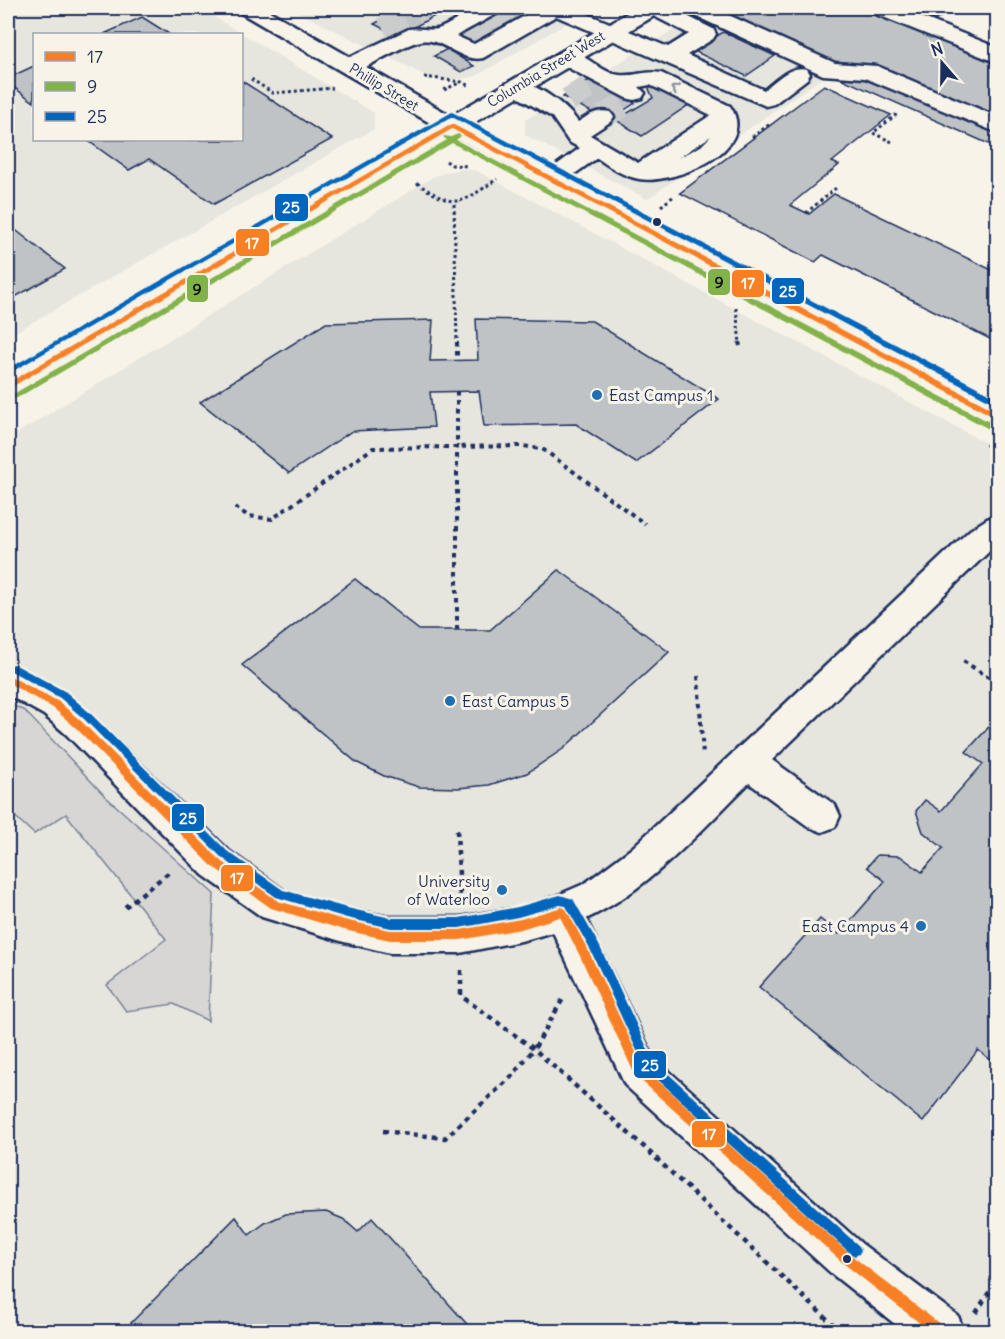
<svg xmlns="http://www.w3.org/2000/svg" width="1005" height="1339" font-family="Delius,sans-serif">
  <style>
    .built { fill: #e6e5de; fill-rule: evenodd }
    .green { fill: #d7d6d4; stroke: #798299; stroke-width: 1.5 }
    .building { fill: #c0c3c5; stroke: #1b2f5e; stroke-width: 1.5 }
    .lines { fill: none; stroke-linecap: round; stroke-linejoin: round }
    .minor-tunnel { stroke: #cbcccc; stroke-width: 24; stroke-dasharray: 24 12; stroke-linecap: butt }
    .minor-casing { stroke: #1b2f5e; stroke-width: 5 }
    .major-casing { stroke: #1b2f5e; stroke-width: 5 }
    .path-far2 { stroke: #1b2f5e; stroke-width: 3; stroke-dasharray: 3 3; stroke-linecap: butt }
    .path-far1 { stroke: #1b2f5e; stroke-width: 4; stroke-dasharray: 4.5 4.5; stroke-linecap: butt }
    .path { stroke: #1b2f5e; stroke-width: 4.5; stroke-dasharray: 5 5; stroke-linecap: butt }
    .minor { fill: #f7f3e8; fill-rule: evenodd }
    .major { fill: #f7f3e8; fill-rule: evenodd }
    .bus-1-casing { stroke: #f7f3e8; stroke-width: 5 }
    .bus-2-casing { stroke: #f7f3e8; stroke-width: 5 }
    .bus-3-casing { stroke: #f7f3e8; stroke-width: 5 }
    .bus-1 { fill: #f78025; fill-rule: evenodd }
    .bus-2 { fill: #82b24a; fill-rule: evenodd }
    .bus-3 { fill: #0065bd; fill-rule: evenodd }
    .oneway { stroke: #8991a3 }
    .bus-dot { fill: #1b2f5e; stroke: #f7f3e8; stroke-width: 2 }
    .poi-dot { fill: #1f6fb2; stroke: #f7f3e8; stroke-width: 2 }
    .labels { text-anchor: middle; stroke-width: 6; stroke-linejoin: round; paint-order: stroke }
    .far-street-label { font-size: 14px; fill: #1b2f5e; stroke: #f7f3e8 }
    .poi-label { font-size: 16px; fill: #1b2f5e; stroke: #f7f3e8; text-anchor: start }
    .line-badge { stroke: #f7f3e8; stroke-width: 2 }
    .badge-label { font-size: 16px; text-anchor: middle; font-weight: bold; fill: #fff }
    .pale-badge-label { font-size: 16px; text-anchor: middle; font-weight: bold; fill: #111 }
  </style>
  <rect width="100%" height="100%" fill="#f7f3e8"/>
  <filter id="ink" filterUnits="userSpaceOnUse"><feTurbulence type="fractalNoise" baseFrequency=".0167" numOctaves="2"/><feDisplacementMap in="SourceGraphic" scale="12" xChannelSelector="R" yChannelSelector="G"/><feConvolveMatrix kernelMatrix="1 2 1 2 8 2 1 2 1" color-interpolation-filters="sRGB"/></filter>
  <g filter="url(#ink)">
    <g class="built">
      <path d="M 8,8 L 199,8 L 374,113 L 374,129 L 8,336 ZM 34,34 L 242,34 L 242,140 L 34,140 Z"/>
      <polygon points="290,8 593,8 474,77 449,80 432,79"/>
      <polygon points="698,15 829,73 647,199 525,135 525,120"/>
      <polygon points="462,169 477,171 997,449 997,1331 8,1332 8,439 433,177 446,172"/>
    </g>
    <polygon class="green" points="8,703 25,711 105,796 214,894 208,1021 174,1004 126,1011 107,985 166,939 66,814 34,834 8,810"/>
    <g class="building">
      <polygon points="403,8 449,8 398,36 374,24"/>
      <polygon points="504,8 516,8 528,14 470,46 452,37"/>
      <polygon points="710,8 863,8 998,65 998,148 698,15"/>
      <polygon points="907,8 952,8 936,20"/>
      <polygon points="142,17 169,34 104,34"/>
      <polygon points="723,32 775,56 746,76 694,51"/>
      <polygon points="447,49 474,66 461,72 434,56"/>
      <polygon points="34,66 34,102 8,83 8,78"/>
      <polygon points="589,80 635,103 608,121 563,97"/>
      <polygon points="242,81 332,139 214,204 149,159 129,170 87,140 242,140"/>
      <polygon points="824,85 891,115 832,162 839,165 790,205 809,214 834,194 998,273 998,343 823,255 815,262 680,193"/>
      <polygon points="653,86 690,104 642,136 616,120 653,98 649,89"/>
      <polygon points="8,224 65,269 8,301"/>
      <polygon points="476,319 592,321 719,399 636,463 576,424 484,426 479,391 430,392 434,427 352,431 289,473 200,402 326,323 433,320 430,361 478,360"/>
      <polygon points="559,570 669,652 563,749 527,773 489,785 458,788 419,787 384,776 356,762 242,665 355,579 419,630 490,630"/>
      <polygon points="998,717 998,1054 992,1061 978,1050 923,1122 759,987 820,919 839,934 885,881 867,867 877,855 900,856 922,872 943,848 923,832 916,811 925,800 941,811 983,764 966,752"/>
      <polygon points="326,1212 343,1219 358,1232 372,1218 474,1332 122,1332 236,1217 249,1235 265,1223 286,1214"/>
    </g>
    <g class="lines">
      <g class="minor-tunnel">
        <polyline points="492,14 511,23"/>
        <polyline points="469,27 488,36"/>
        <polyline points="383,29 422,8"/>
        <polyline points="568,100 595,83"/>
        <polyline points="602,117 630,101"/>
      </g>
      <g class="minor-casing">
        <g id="minor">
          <path d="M 238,8 L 264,8 L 350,57 L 409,29 C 419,27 430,31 438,29 C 466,19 465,4 501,8 L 498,13 L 456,36 L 474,44 L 539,8 L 573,8 L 668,47 L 689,34 L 648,13 L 645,8 L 671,8 L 713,29 L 716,34 L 713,39 L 687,55 L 764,90 C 777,80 790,65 807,69 L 810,74 L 807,79 L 774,104 L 766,106 L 556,16 L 483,58 C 460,63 443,37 421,41 C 408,43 379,60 366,67 L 460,121 L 551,169 L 580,148 L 569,142 L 552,117 L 509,92 L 506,87 L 509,82 C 530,77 567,105 578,122 C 589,115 597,109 610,112 L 614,117 L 610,122 L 590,135 L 638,163 L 711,115 L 650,85 L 639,87 L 645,93 L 642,98 L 634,100 L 626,98 L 559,63 L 556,58 L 559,53 C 583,47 598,73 619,75 C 633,77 647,70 661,73 L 730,106 C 761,151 672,185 639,179 C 623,176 610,167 597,158 L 569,178 L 998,403 L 998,426 L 988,423 L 444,131 L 241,13 ZM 711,136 L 701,146 L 678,158 Z"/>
          <polygon points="686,8 713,8 835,63 877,66 998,117 998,133 865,78 823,75 689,13"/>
          <polygon points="870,8 899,8 998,48 998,63 873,13"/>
          <path d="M 998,516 L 998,543 L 772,760 L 835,805 L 840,816 L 835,827 L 822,832 L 809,827 L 749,783 C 699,832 650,889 586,919 L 653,1057 L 862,1244 L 958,1316 L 964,1332 L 905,1332 L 832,1274 L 625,1085 L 553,932 L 521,941 L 460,953 L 390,953 L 344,942 L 262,917 L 203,875 L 66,734 L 44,715 L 8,695 L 8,665 L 68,695 L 90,714 L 229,851 L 285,891 L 344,908 L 390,917 L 460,917 L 521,907 L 556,896 L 584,884 L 632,848 L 970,530 L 987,519 Z"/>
        </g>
      </g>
      <g class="major-casing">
        <polygon id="major" points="636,8 662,8 659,13 18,393 8,396 8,374"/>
      </g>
      <g class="path-far2">
        <polyline points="424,77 462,82 469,86"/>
        <polyline points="251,79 273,93 333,88"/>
        <polyline points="444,90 459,83"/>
        <polyline points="752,137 770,124"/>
        <polyline points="892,142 873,133 897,114 895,113"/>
        <polyline points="446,161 452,165 468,166"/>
        <path d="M 417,183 C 457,210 459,205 497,179"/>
        <polyline points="454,204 457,343"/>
        <polyline points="661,206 674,196"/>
        <polyline points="806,213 836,188"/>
        <polyline points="736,308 740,343"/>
      </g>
      <g class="path-far1">
        <polyline points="457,342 457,360"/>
        <polyline points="739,342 740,346"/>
        <polyline points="457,391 457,630"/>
        <polyline points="986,444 998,450"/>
        <polyline points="235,507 248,516 272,519 373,448 524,446 544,450 645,524"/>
        <polyline points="963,661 998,683"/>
        <polyline points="698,676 703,755"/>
      </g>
      <g class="path">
        <polyline points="457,830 460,898"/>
        <polyline points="125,907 172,870"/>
        <polyline points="461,970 461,996 534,1049 643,1146 841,1332"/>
        <polyline points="383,1131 445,1138 511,1077 534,1049 564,997"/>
        <polyline points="976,1313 998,1278"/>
      </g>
      <use href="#minor" class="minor"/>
      <use href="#major" class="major"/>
      <g class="bus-1-casing">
        <g id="bus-1">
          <polygon points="452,124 998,412 998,419 452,129 8,389 8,383"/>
          <polygon points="8,675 59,702 81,721 220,860 278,901 344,920 390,930 460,930 521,919 562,907 566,909 588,950 643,1067 851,1255 945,1328 947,1332 931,1332 843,1263 635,1075 580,956 560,917 521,929 460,940 390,940 344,930 271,908 212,866 75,727 53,708 8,683"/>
        </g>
      </g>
      <g class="bus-2-casing">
        <polygon id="bus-2" points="458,134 461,136 456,140 995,425 996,427 995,429 989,429 452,143 17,398 11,398 10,396 447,140 443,137 444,136 451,137"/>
      </g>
      <g class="bus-3-casing">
        <g id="bus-3">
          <polygon points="452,112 998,398 998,405 452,117 8,374 8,369"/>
          <polygon points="14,664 66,692 90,713 227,851 283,890 347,908 391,918 459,918 518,907 560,895 573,899 599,945 653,1060 859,1246 861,1250 859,1254 855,1256 851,1254 645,1068 591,951 566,906 560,905 518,917 459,928 391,928 347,918 276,897 221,857 84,719 60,698 11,671 10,668 11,665"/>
        </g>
      </g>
      <use href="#bus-1" class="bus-1"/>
      <use href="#bus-2" class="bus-2"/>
      <use href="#bus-3" class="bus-3"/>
    </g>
    <defs><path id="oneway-chevron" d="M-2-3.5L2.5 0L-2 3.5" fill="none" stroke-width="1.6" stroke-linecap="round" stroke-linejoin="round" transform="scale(1.5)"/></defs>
    <use class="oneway" href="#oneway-chevron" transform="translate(675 89) rotate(-155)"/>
  </g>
  <g class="bus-dot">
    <circle cx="657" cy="222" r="5"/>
    <circle cx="847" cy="1259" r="5"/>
  </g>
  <g class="poi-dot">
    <circle cx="597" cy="395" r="6"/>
    <circle cx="450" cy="701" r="6"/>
    <circle cx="502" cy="890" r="6"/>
    <circle cx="921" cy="926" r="6"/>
  </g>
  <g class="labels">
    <g class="far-street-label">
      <text transform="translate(546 69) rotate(-31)" y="5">Columbia Street West</text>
      <text transform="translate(384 87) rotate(31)" y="5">Phillip Street</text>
    </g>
    <g class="poi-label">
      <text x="609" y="401">East Campus 1</text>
      <text x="462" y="707">East Campus 5</text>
      <text x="490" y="887" text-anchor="end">University<tspan x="490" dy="18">of Waterloo</tspan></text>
      <text x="909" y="932" text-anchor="end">East Campus 4</text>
    </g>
  </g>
  <g class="line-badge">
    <rect x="274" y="193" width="35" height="29" rx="6" fill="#0065bd"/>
    <rect x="235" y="228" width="35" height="29" rx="6" fill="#f78025"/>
    <rect x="707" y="268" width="24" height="28" rx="6" fill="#82b24a"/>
    <rect x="731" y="269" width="34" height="29" rx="6" fill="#f78025"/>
    <rect x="186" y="274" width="23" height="29" rx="6" fill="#82b24a"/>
    <rect x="771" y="277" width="34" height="28" rx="6" fill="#0065bd"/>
    <rect x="171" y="803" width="34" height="29" rx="6" fill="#0065bd"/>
    <rect x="220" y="864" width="34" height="28" rx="6" fill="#f78025"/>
    <rect x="633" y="1050" width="34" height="29" rx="6" fill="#0065bd"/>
    <rect x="691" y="1120" width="35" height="28" rx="6" fill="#f78025"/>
  </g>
  <g class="badge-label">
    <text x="291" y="213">25</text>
    <text x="252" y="249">17</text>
    <text x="748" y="289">17</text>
    <text x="788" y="297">25</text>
    <text x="188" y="824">25</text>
    <text x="237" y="884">17</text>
    <text x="650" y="1071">25</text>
    <text x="709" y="1140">17</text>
  </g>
  <g class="pale-badge-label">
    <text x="719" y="288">9</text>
    <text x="197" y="295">9</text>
  </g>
  <rect width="1005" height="1339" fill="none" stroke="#f7f3e8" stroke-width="30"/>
  <rect x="15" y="15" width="975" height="1309" fill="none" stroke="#1b2f5e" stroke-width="2" filter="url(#ink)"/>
  <rect x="33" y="33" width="210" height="108" fill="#f7f3e8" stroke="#9fa5b1" stroke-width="1.5"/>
  <rect x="45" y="52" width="30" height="9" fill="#f78025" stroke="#9fa5b1" stroke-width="1.5"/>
  <text x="87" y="63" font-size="18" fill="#1b2f5e">17</text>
  <rect x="45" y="82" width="30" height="9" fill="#82b24a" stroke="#9fa5b1" stroke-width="1.5"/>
  <text x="87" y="93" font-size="18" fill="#1b2f5e">9</text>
  <rect x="45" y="112" width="30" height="9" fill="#0065bd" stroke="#9fa5b1" stroke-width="1.5"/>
  <text x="87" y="123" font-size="18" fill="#1b2f5e">25</text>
  <g transform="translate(942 63) rotate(340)" stroke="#f7f3e8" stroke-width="4.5" paint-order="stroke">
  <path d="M0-4.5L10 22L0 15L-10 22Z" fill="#1b2f5e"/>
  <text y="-9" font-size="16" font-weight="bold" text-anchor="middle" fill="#1b2f5e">N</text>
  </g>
</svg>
